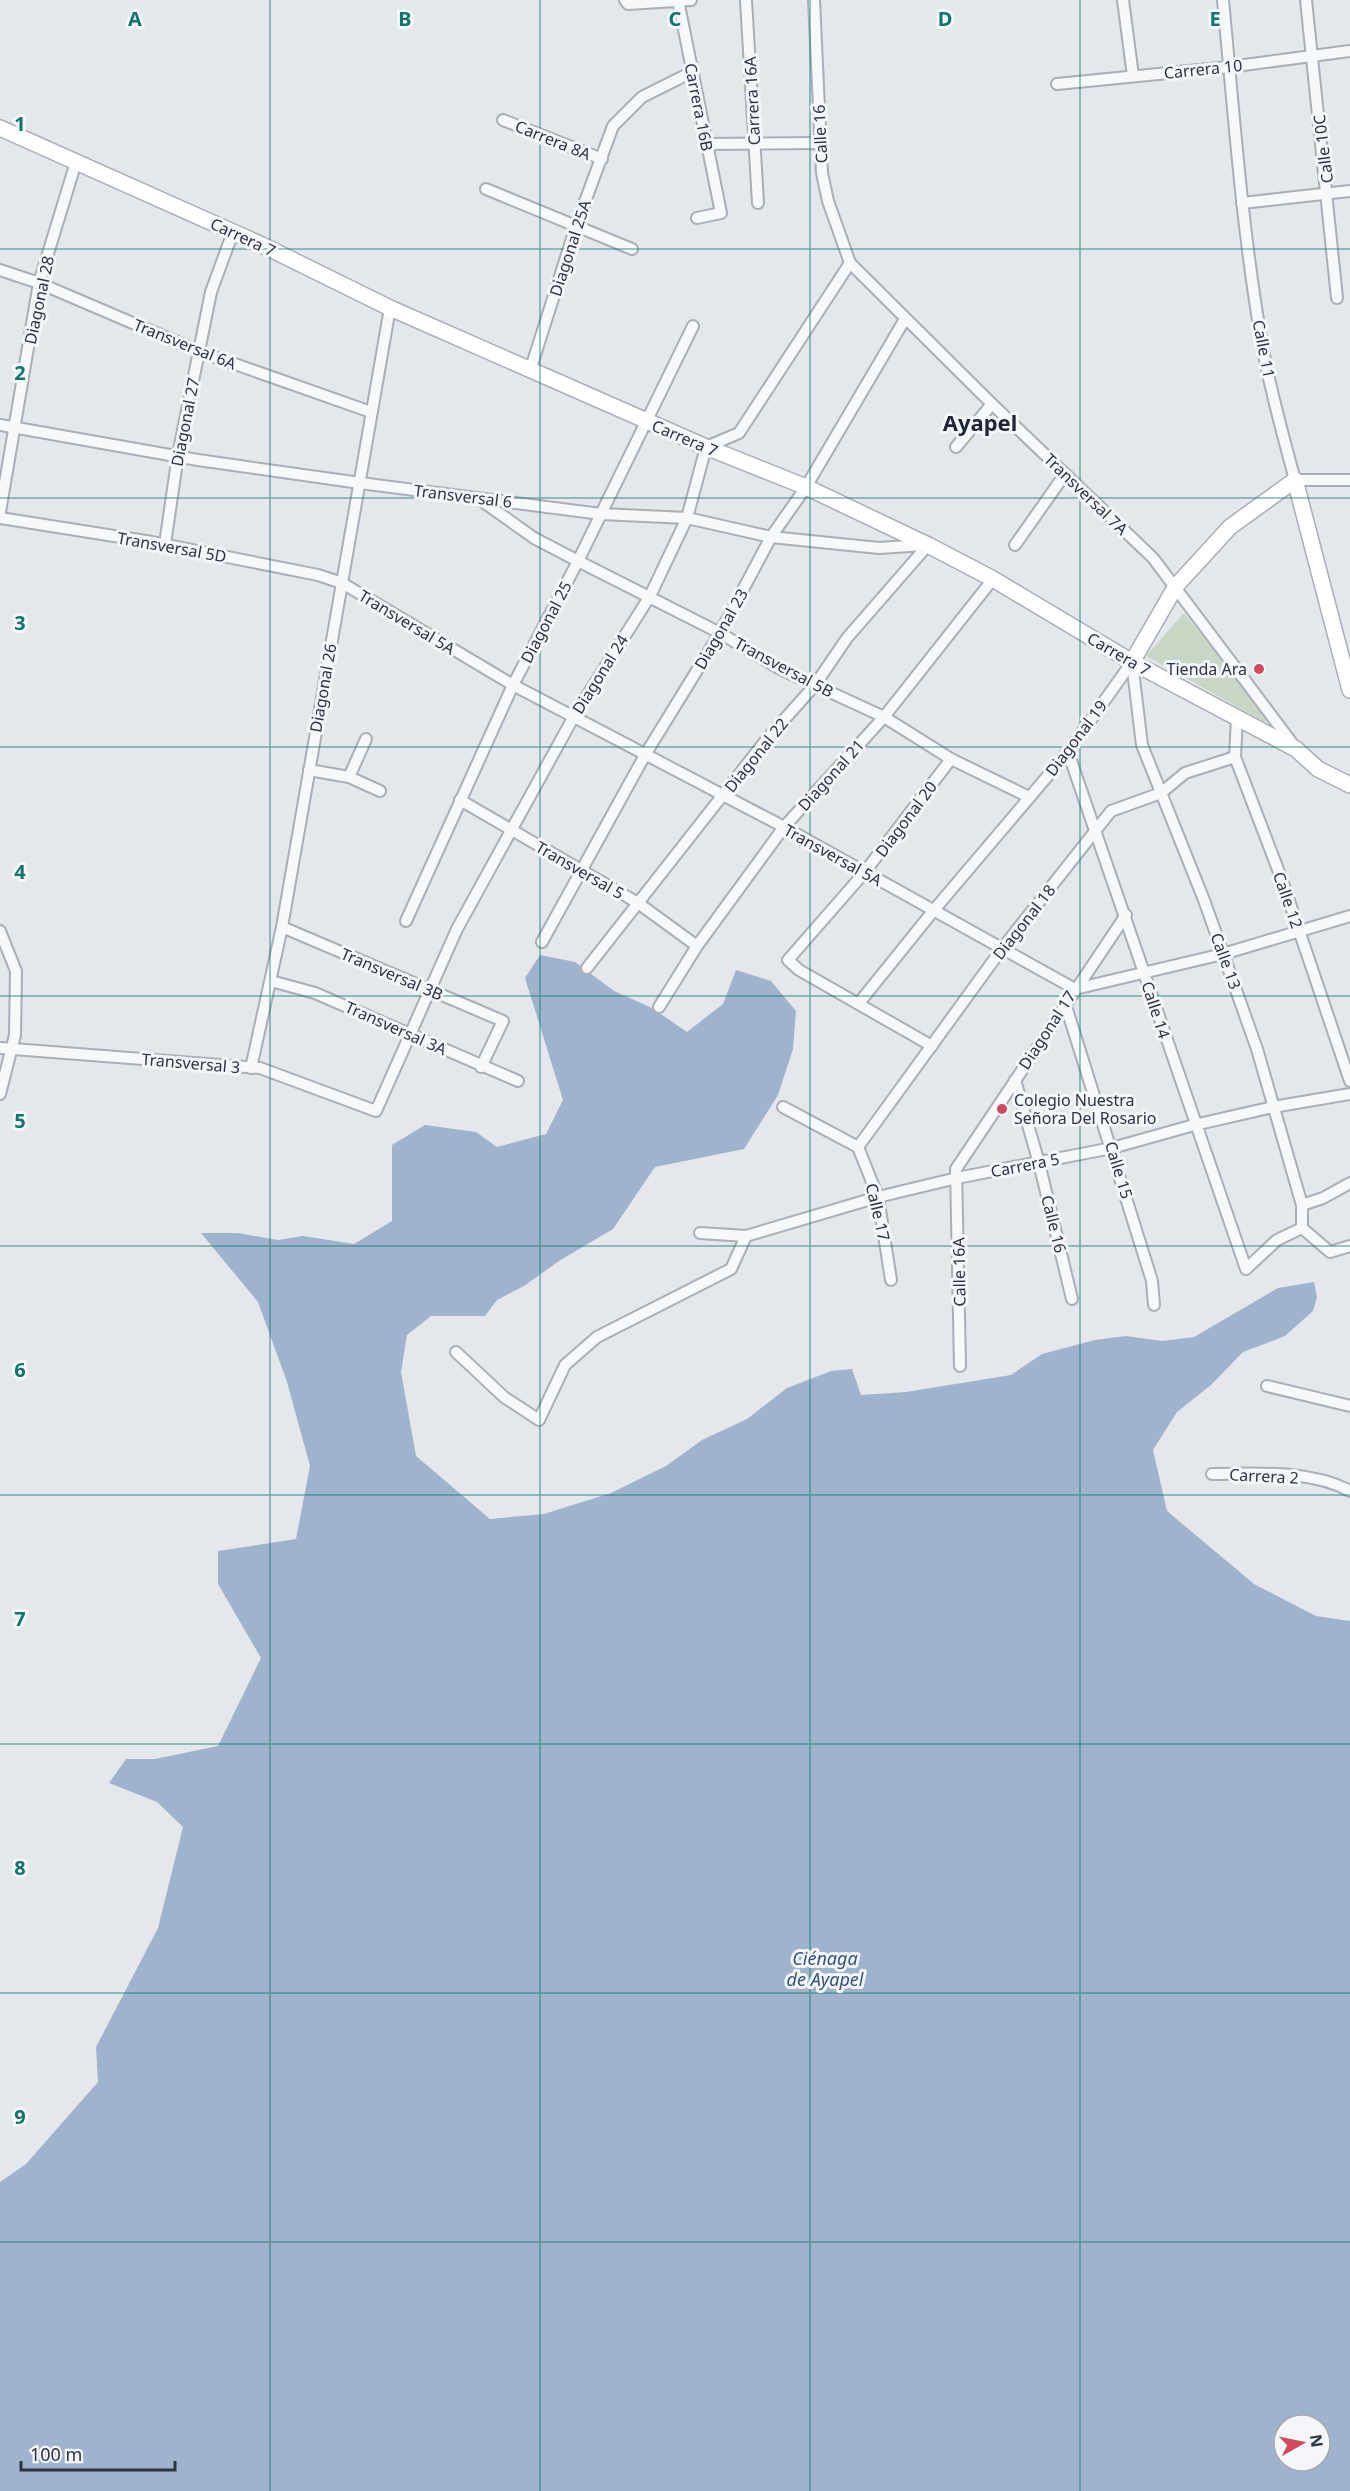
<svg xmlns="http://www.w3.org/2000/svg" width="1350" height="2491" font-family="'Noto Sans',sans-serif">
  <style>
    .green { fill: #c9d6c5 }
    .water { fill: #9fb4cc; fill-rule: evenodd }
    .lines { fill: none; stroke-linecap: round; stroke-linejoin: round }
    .minor-casing { stroke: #a9aeb7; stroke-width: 14 }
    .secondary-casing { stroke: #a9aeb7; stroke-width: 18 }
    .minor { stroke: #f7f8fa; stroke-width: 10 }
    .secondary { stroke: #fff; stroke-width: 15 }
    .grid { fill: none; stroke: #0f766e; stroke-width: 1.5; stroke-opacity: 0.55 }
    .poi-dot { fill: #d1495b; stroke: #f4f6f9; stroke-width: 2 }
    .labels { text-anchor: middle; stroke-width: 6; stroke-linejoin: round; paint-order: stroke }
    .street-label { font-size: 16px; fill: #2b3445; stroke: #f4f6f9 }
    .poi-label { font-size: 16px; fill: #2b3445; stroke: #f4f6f9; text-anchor: end }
    .water-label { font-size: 18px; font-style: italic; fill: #34527a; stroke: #f4f6f9 }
    .district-label { font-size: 22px; font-weight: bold; fill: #1d2536; stroke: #f4f6f9 }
    .grid-label { font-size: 20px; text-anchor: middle; font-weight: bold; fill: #0f766e; stroke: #f4f6f9; stroke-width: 6; stroke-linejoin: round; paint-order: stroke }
  </style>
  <rect width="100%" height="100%" fill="#e4e7ec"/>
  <polygon class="green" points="1184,613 1268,718 1265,722 1146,656"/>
  <path class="water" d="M 540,955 L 575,962 L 614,991 L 652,1008 L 687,1032 L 723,1004 L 736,970 L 771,981 L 796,1011 L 793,1049 L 778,1095 L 744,1149 L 655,1167 L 613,1229 L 559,1261 L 524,1286 L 497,1300 L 485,1316 L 431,1316 L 407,1335 L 401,1372 L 416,1456 L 490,1519 L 544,1514 L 611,1493 L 666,1466 L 702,1440 L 747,1419 L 787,1388 L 831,1371 L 852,1369 L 861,1395 L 906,1392 L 1011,1375 L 1042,1354 L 1095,1340 L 1126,1336 L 1162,1341 L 1194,1337 L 1278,1288 L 1314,1282 L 1317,1297 L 1313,1311 L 1285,1336 L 1243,1352 L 1211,1385 L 1177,1412 L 1153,1450 L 1167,1511 L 1254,1584 L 1316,1616 L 1350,1621 L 1350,2491 L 0,2491 L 0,2182 L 26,2164 L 98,2082 L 96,2047 L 158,1928 L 183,1827 L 157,1802 L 109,1783 L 126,1759 L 155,1759 L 218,1746 L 261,1658 L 218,1584 L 218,1551 L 296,1539 L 310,1466 L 287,1382 L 258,1302 L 201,1233 L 238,1233 L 278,1240 L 303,1236 L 354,1244 L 392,1221 L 392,1145 L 425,1125 L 476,1132 L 497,1147 L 546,1134 L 563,1100 L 525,978 ZM 1284,2425 L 1320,2425 L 1320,2461 L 1284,2461 Z"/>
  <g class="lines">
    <g class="minor-casing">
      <g id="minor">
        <polyline points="625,0 628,4 691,0"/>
        <polyline points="678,0 721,213 697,218"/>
        <polyline points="746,0 758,203"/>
        <polyline points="814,0 822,173 828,201 850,263 992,404 1153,558 1295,747"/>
        <polyline points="1123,0 1133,76"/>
        <path d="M 1223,0 C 1234,115 1242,230 1262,344 C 1270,390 1283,435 1295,480 L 1350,480"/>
        <polyline points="1306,0 1337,298"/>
        <polyline points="1057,84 1229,67 1350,51"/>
        <polyline points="503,120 602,159"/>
        <polyline points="706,144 819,143"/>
        <polyline points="486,189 632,249"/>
        <polyline points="1242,203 1350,191"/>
        <polyline points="0,270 39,283 198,351 371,412"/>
        <polyline points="530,371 576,226 613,126 642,97 692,72"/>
        <polyline points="0,425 198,460 360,483 601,514 687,518 771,537 879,548 924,545"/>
        <polyline points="956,447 992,404"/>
        <polyline points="482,501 534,538 578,561 720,633 780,669 884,717 951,759 1029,797"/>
        <polyline points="0,512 39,283 76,162"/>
        <polyline points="0,518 152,542 318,575 342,583 513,685 784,827 1075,989 1223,954 1350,916"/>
        <polyline points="165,544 178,455 211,292 233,232"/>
        <polyline points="1015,545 1065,474"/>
        <polyline points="1132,662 1142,745 1204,900 1257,1049 1302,1205 1302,1228 1330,1252 1350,1246"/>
        <polyline points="1237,718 1235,757 1282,880 1350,1081"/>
        <polyline points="1068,752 1246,1269 1277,1240 1302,1228"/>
        <polyline points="309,770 349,777 380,791"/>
        <polyline points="349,777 366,739"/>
        <polyline points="460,800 638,903 697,946"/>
        <polyline points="406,921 513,685 578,561 693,326"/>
        <polyline points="282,927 503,1021 481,1067"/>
        <polyline points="0,931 16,971 15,1035 0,1094"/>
        <polyline points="542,942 645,755 720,633 771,537 806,487 905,319"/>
        <polyline points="587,968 766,740 815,685 847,638 928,545"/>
        <polyline points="271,981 315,993 518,1081"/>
        <polyline points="859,1003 934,910 1068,752 1132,662"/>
        <polyline points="1065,1003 1152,1281 1154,1305"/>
        <polyline points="659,1007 697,946 784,827 884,717 993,579"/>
        <polyline points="932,1046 799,970 788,960 864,873 951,759"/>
        <polyline points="0,1048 260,1068 376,1111 457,929 573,718 650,596 687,518 706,447 739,433 850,263"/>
        <polyline points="251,1068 282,927 390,308"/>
        <polyline points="1015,1080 1039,1163 1072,1299"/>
        <polyline points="783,1107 858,1147"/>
        <polyline points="858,1147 1001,950 1111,811 1161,793 1185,773 1235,757"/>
        <polyline points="858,1147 878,1197 891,1280"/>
        <polyline points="1302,1205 1323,1198 1350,1183"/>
        <polyline points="700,1233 746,1236 878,1197 957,1178 1112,1148 1194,1125 1273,1107 1350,1094"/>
        <polyline points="456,1352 504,1397 539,1420 565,1365 597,1337 731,1269 746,1236"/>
        <polyline points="960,1366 956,1169 1126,915"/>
        <polyline points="1267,1386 1350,1406"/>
        <path d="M 1212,1474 C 1256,1474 1309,1469 1350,1491"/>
      </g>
    </g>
    <g class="secondary-casing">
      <g id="secondary">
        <polyline points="0,128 262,245 390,308 706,447 806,487 928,545 993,579 1132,662 1296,749 1318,769 1350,785"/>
        <polyline points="1132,662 1176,586 1230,527 1295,480 1350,690"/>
      </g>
    </g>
    <use href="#minor" class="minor"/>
    <use href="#secondary" class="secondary"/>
  </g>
  <path class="grid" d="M 270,0 L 270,2491M 540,0 L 540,2491M 810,0 L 810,2491M 1080,0 L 1080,2491M 0,249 L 1350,249M 0,498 L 1350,498M 0,747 L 1350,747M 0,996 L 1350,996M 0,1246 L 1350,1246M 0,1495 L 1350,1495M 0,1744 L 1350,1744M 0,1993 L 1350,1993M 0,2242 L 1350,2242"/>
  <g class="poi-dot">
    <circle cx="1259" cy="669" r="6"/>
    <circle cx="1002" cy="1109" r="6"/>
  </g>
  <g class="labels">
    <g class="street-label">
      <text transform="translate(1203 69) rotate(-6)" y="6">Carrera 10</text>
      <text transform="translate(752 101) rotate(-93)" y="6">Carrera 16A</text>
      <text transform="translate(699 107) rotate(79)" y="6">Carrera 16B</text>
      <text transform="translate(820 134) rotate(-93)" y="6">Calle 16</text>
      <text transform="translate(553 140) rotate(22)" y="6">Carrera 8A</text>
      <text transform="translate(1323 149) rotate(-97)" y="6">Calle 10C</text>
      <text transform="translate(243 237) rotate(25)" y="6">Carrera 7</text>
      <text transform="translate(570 248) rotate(-72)" y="6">Diagonal 25A</text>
      <text transform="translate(39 300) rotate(-78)" y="6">Diagonal 28</text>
      <text transform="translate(185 344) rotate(22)" y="6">Transversal 6A</text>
      <text transform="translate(1264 349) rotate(79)" y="6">Calle 11</text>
      <text transform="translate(185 422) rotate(-79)" y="6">Diagonal 27</text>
      <text transform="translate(685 438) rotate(23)" y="6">Carrera 7</text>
      <text transform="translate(1086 494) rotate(44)" y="6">Transversal 7A</text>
      <text transform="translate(463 496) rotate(7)" y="6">Transversal 6</text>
      <text transform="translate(172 547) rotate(10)" y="6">Transversal 5D</text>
      <text transform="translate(407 622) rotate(31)" y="6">Transversal 5A</text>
      <text transform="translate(546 622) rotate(-62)" y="6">Diagonal 25</text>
      <text transform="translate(721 629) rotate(-60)" y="6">Diagonal 23</text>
      <text transform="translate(1119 654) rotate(30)" y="6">Carrera 7</text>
      <text transform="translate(784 667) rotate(28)" y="6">Transversal 5B</text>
      <text transform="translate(600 674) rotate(-58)" y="6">Diagonal 24</text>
      <text transform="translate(323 688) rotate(-80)" y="6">Diagonal 26</text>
      <text transform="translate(1076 738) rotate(-53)" y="6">Diagonal 19</text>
      <text transform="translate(756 755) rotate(-51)" y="6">Diagonal 22</text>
      <text transform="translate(831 775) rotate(-48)" y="6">Diagonal 21</text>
      <text transform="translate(906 819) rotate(-53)" y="6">Diagonal 20</text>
      <text transform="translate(833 855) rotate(29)" y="6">Transversal 5A</text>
      <text transform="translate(580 870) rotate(30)" y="6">Transversal 5</text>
      <text transform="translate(1288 900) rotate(71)" y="6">Calle 12</text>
      <text transform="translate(1024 922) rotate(-52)" y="6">Diagonal 18</text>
      <text transform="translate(1226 961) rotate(70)" y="6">Calle 13</text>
      <text transform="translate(392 974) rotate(23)" y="6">Transversal 3B</text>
      <text transform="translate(1156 1010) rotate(72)" y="6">Calle 14</text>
      <text transform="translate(396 1028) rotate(24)" y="6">Transversal 3A</text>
      <text transform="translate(1047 1030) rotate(-57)" y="6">Diagonal 17</text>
      <text transform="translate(191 1063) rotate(5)" y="6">Transversal 3</text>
      <text transform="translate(1025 1165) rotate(-11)" y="6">Carrera 5</text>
      <text transform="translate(1119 1170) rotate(73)" y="6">Calle 15</text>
      <text transform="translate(878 1212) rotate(77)" y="6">Calle 17</text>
      <text transform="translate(1054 1224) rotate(76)" y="6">Calle 16</text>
      <text transform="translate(959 1272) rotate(-91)" y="6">Calle 16A</text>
      <text transform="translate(1264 1476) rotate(3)" y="6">Carrera 2</text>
    </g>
    <g class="poi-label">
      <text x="1247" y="675">Tienda Ara</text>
      <text x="1014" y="1106" text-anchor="start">Colegio Nuestra<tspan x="1014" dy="18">Señora Del Rosario</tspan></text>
    </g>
    <g class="water-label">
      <text x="825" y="1965">Ciénaga<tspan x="825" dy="21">de Ayapel</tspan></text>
    </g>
    <g class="district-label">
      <text x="980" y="431">Ayapel</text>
    </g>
  </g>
  <g class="grid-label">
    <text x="135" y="26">A</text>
    <text x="405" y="26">B</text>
    <text x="675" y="26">C</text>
    <text x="945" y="26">D</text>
    <text x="1215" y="26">E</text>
    <text x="20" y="131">1</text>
    <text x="20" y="380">2</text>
    <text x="20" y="630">3</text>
    <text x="20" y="879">4</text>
    <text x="20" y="1128">5</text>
    <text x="20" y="1377">6</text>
    <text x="20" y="1626">7</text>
    <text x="20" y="1875">8</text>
    <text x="20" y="2124">9</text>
  </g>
  <g transform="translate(1302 2443) rotate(81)"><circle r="28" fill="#f4f6f9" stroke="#a4a8b1" stroke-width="1.5"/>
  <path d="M0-4.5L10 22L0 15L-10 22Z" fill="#d1495b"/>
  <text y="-9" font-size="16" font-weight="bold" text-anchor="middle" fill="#2b3445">N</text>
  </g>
  <path d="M21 2461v9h154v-9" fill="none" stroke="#2b3445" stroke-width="3"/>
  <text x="30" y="2461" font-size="18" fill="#2b3445" stroke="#f4f6f9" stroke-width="4.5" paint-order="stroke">100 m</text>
</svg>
